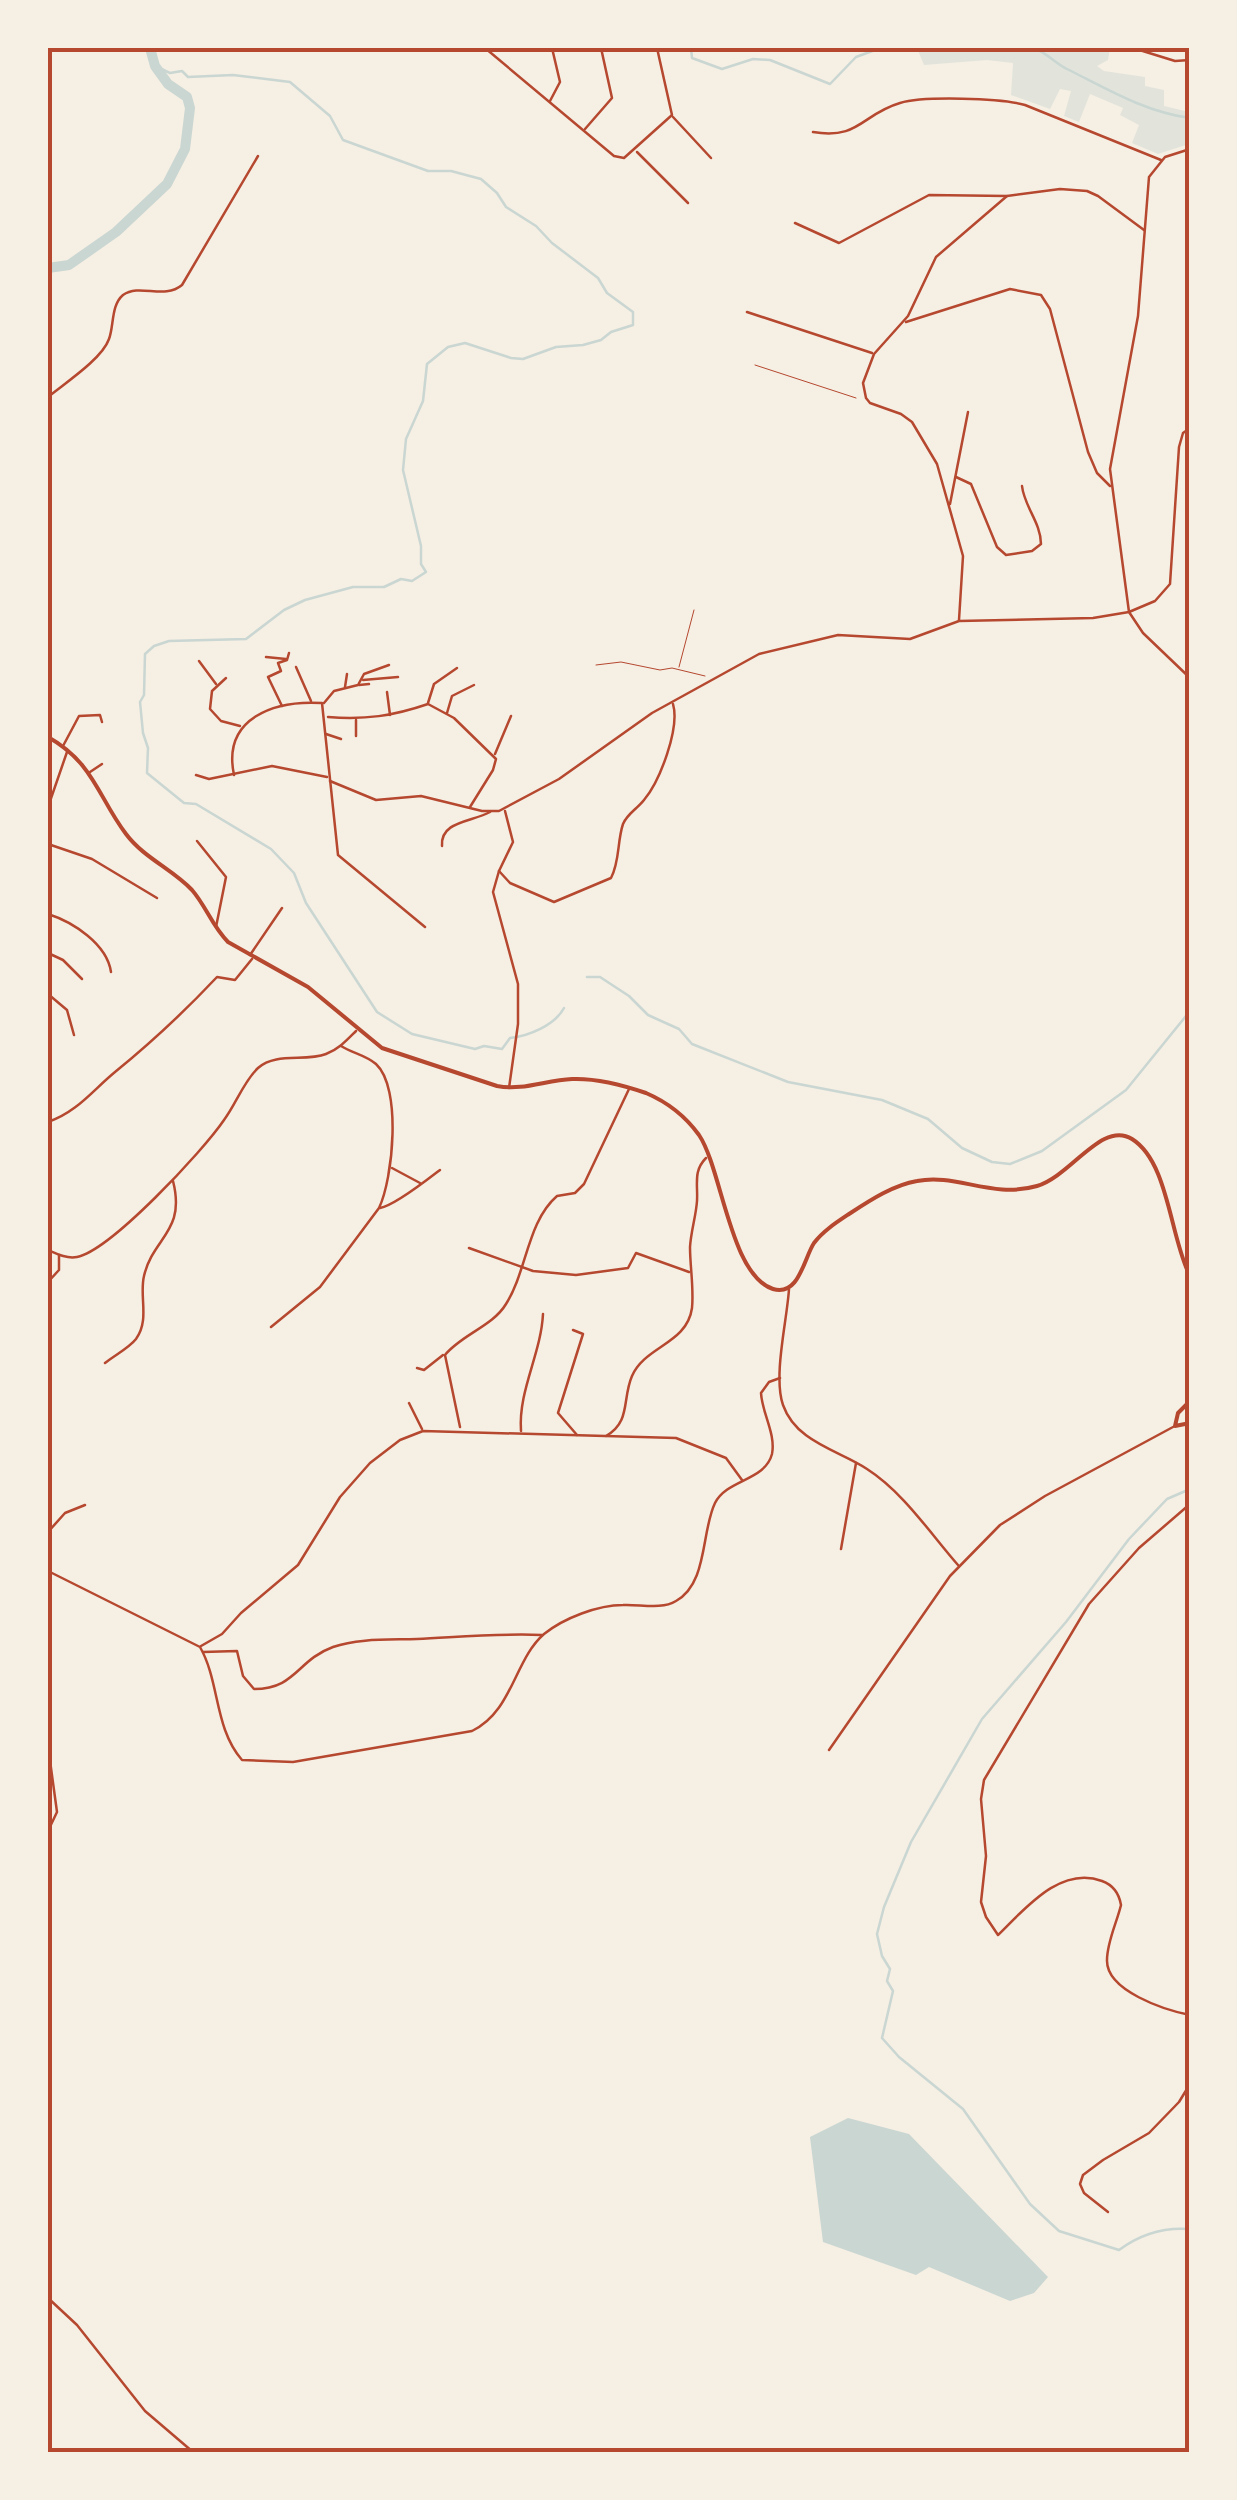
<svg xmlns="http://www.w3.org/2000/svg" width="1237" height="2500" font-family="Helvetica,sans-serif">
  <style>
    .green { fill: #e2e4dc }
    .water { fill: #c9d6d2 }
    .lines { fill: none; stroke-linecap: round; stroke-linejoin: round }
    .stream { stroke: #c9d6d2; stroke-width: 2.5 }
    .river { stroke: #c9d6d2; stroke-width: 10 }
    .path { stroke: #b5482f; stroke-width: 1 }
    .minor { stroke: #b5482f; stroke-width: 2.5 }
    .tertiary { stroke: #b5482f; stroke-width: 4 }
    .neatline { fill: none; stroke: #b5482f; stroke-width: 4 }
  </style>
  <rect width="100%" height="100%" fill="#f6efe4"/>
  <polygon class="green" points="917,48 1110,48 1108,60 1097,66 1104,71 1145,77 1145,86 1164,90 1164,106 1189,112 1189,144 1158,154 1132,143 1139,125 1120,115 1123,108 1090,94 1079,122 1064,116 1071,91 1060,89 1050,109 1011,95 1013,63 987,60 924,65"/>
  <polygon class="water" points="848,2118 909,2134 1048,2277 1034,2293 1010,2301 929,2267 916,2275 823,2242 810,2137"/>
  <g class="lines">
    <g class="stream">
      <polyline points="691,48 692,58 722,69 753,59 770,60 830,84 856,57 875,50 912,48"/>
      <path d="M 1034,48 C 1047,53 1055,63 1067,69 C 1107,89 1145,112 1190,118"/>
      <path d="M 155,66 L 170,73 L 182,71 L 188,77 L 233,75 L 290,82 L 330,116 L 343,140 L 428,171 L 451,171 L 481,179 L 497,193 L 506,207 L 536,226 L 552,243 L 598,278 L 607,293 L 633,312 L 633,325 L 611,332 L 601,340 L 583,345 L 556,347 L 523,359 L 511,358 L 465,343 L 448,347 L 427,364 L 423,401 L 406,439 L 403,470 L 421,546 L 421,564 L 426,572 L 412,581 L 401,579 L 384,587 L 353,587 L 305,600 L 284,610 L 246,639 L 169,641 L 154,646 L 145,654 L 144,695 L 140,702 L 143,733 L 148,748 L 147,773 L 184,803 L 196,804 L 271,849 L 294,873 L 306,903 L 377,1012 L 412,1034 L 475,1049 L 484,1046 L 502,1049 L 510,1038 C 529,1036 555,1025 564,1008"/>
      <polyline points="587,977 600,977 629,996 648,1015 679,1029 692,1044 788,1082 882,1100 928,1119 962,1148 992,1162 1010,1164 1042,1151 1126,1090 1190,1011"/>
      <path d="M 1190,1489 L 1167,1499 L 1129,1539 L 1066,1622 L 982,1719 L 911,1842 L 884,1907 L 877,1934 L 882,1956 L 890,1969 L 887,1981 L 893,1991 L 882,2038 L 899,2057 L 963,2109 L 1030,2204 L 1059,2231 L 1119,2250 C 1139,2235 1164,2227 1190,2229"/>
    </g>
    <polyline class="river" points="48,268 69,265 116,232 167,184 185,149 190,108 187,97 168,84 155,66 150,48"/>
    <g class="path">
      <polyline points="755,365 856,398"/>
      <polyline points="596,665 621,662 660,670 672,668 705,676"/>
      <polyline points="679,667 694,610"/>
    </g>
    <g class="minor">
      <polyline points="485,48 614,156 624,158 672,115 657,48"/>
      <polyline points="1133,48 1175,61 1190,60"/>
      <polyline points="550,101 560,82 552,48"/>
      <polyline points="673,117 711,158"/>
      <polyline points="585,129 612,98 601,48"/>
      <path d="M 813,132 C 859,140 862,114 900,103 C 923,96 1001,98 1025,105 L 1161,160"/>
      <polyline points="637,152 688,203"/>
      <polyline points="795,223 839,243 929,195 1007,196 1060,189 1087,191 1098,196 1144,230"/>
      <polyline points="747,312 872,353"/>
      <polyline points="906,322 1010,289 1041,295 1050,309 1088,452 1097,473 1110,486"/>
      <path d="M 48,397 C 65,383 102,359 109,339 C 114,326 111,305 123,295 C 140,283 164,300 182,285 L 258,156"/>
      <polyline points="1190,428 1183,433 1179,447 1170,584 1155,601 1129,612 1143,633 1190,678"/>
      <path d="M 956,477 L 971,484 L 997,547 L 1006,555 L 1032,551 L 1041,544 C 1041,523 1024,506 1022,486"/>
      <polyline points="950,504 968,412"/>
      <polyline points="959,620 963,556 937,464 912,422 901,414 870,403 866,398 863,383 874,354 908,316 936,257 1007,196"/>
      <polyline points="266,657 286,659"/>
      <polyline points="199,661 216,684"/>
      <polyline points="296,667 311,701"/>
      <polyline points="226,678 212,691 210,709 221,721 240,726"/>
      <polyline points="363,680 398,677"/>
      <polyline points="359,685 369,684"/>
      <polyline points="345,687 347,674"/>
      <polyline points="387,692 390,715"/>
      <polyline points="324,703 334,691 358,685 364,674 389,665"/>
      <polyline points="428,703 434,684 457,668"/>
      <polyline points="282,706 268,677 281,671 278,663 287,660 289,653"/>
      <polyline points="447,713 452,696 474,685"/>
      <path d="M 328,717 C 365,720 393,716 428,704 L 454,718 L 496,759 L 493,770 L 470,807"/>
      <polyline points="326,734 341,739"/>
      <polyline points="356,736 356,720"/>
      <polyline points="63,746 79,716 100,715 102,722"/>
      <polyline points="495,754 511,716"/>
      <polyline points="90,772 102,764"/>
      <polyline points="196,775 209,779 272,766 327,777"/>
      <path d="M 234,775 C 222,718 274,700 322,703 L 338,855 L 425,927"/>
      <polyline points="330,781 376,800 421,796 482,811 499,811 559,779 652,713 759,654 838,635 910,639 959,621 1093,618 1129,612 1110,469 1138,316 1149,177 1165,157 1190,149"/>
      <polyline points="48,807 67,752"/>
      <polyline points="505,811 513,842 499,871 493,892 518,984 518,1024 509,1088"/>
      <polyline points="197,841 226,877 216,927"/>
      <polyline points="48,844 92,859 157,898"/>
      <path d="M 442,846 C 440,821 472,822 490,812"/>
      <path d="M 499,871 L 510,883 L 554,902 L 611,878 C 620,861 617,842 623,824 C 627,814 637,809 644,800 C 660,781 680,728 673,704"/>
      <path d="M 48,914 C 73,922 107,944 111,972"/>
      <polyline points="48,953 63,960 82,979"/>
      <polyline points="250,955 282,908"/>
      <polyline points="48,994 67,1010 74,1035"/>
      <path d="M 48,1122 C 77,1112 92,1091 115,1072 C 152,1042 185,1011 217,977 L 235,980 L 252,959"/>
      <polyline points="392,1168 420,1183"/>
      <path d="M 380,1208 C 394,1206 427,1180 440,1170"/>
      <polyline points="469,1248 533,1271 576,1275 628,1268 636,1253 689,1272"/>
      <path d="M 48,1250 C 57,1254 67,1259 77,1257 C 111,1250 203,1151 224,1120 C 236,1104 244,1081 258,1068 C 276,1052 305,1062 326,1054 C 339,1049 347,1040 356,1031"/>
      <polyline points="48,1282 59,1270 59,1255"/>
      <path d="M 789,1289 C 787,1321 773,1376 783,1405 C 796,1442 838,1450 867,1469 C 903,1492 930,1533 958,1565"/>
      <path d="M 271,1327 L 320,1287 L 379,1208 C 393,1179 402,1088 376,1064 C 366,1055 352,1053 341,1046"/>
      <polyline points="573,1330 583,1334 558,1413 577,1435"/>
      <path d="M 105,1363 C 115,1355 129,1348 136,1339 C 150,1320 139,1296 144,1276 C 153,1237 186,1232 173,1181"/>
      <polyline points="417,1368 424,1370 443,1355"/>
      <polyline points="409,1403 422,1429"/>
      <path d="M 460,1427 L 445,1355 C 461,1335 493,1326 506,1304 C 527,1271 527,1222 557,1196 L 575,1193 L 584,1184 L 629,1089"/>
      <path d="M 521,1431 C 518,1391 541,1354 543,1314"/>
      <path d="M 606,1436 C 631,1422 622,1399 632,1376 C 645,1346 687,1344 692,1308 C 694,1288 690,1267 690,1247 C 691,1231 696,1216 697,1201 C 698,1184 693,1171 706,1158"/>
      <path d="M 1190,1504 L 1139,1548 L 1089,1604 L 984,1780 L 981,1799 L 986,1856 L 981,1902 L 986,1917 L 998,1935 C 1024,1910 1060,1865 1102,1881 C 1113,1885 1119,1893 1121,1905 C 1117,1922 1107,1942 1107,1960 C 1106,1991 1165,2010 1190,2015"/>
      <polyline points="48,1532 65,1513 85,1505"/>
      <polyline points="841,1549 856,1463"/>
      <path d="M 48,1571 L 200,1647 C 220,1682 214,1728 242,1760 L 293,1762 L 472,1731 C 513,1711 514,1660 544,1634 C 564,1618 598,1605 623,1605 C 640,1604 661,1610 676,1601 C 708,1583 701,1532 715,1503 C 727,1479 765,1481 772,1454 C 776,1434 762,1413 761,1393 L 769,1382 L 780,1378"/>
      <polyline points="201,1646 222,1634 241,1613 298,1565 340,1497 370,1463 400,1440 423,1431 676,1438 726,1458 742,1480"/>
      <path d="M 203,1652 L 237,1651 L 243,1676 L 254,1689 C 296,1689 297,1660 333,1647 C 358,1638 391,1640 417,1639 C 459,1637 500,1633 542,1635"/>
      <polyline points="48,1746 57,1812 48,1831"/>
      <polyline points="829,1750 950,1576 1000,1525 1045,1496 1173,1427"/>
      <polyline points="1108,2212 1084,2193 1080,2184 1083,2175 1103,2160 1149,2133 1179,2102 1190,2084"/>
      <polyline points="48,2298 77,2325 145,2411 193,2452"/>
    </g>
    <g class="tertiary">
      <path d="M 48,737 C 94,763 98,797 126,834 C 144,858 172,869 192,890 C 206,906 212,926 228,942 L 308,987 L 382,1048 L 497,1086 C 523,1091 546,1080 572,1079 C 597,1078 623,1085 646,1093 C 667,1102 686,1117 699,1135 C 722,1169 730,1275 773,1289 C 799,1297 804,1258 814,1243 C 823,1231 837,1222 849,1214 C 869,1201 893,1185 917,1181 C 956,1173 992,1199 1037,1186 C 1071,1176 1102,1120 1132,1139 C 1169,1162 1170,1238 1190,1276"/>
      <polyline points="1190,1401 1178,1413 1175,1426 1190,1423"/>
    </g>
  </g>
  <rect width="1237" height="2500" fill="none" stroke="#f6efe4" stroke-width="100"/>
  <rect x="50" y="50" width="1137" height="2400" class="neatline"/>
</svg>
